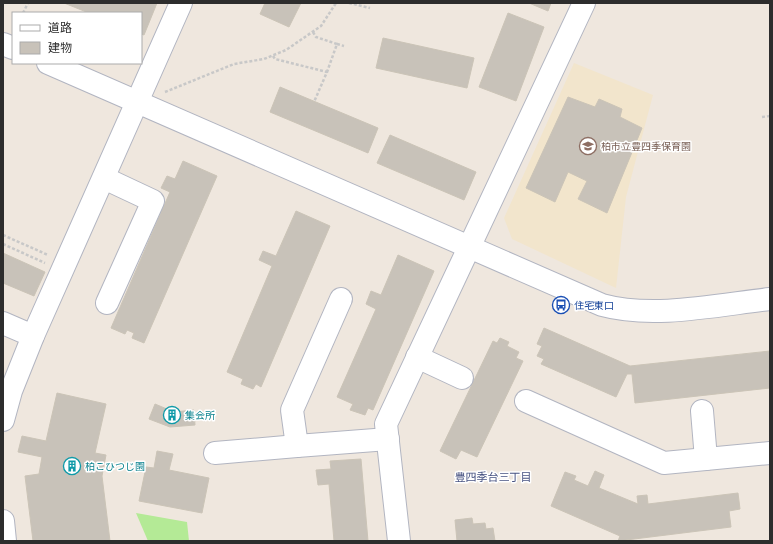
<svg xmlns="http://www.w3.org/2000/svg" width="773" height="544" font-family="'Fira Sans Condensed','Noto Sans JP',sans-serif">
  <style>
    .education { fill: #f2e5cc }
    .green { fill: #b4ea96 }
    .building { fill: #c8c2b9; stroke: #cbc4b7 }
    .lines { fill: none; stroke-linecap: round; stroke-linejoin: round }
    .minor-casing { stroke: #b2b5c1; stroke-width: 24 }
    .path { stroke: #c8c8c8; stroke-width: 2.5; stroke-dasharray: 3 2; stroke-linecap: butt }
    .minor { stroke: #fff; stroke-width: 22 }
    .labels { text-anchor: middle; stroke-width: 3; stroke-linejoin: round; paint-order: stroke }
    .education-label { font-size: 10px; fill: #785e54; stroke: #fff; text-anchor: start }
    .transit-label { font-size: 10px; fill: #164399; stroke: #fff; text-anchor: start }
    .culture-label { font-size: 10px; fill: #0d838f; stroke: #fff; text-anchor: start }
    .neighbourhood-label { font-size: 11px; fill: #485382; stroke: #fff }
  </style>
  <rect width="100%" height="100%" fill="#efe7de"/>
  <polygon class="education" points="574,63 653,95 626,197 616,288 512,239 504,218"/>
  <polygon class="green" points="136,513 187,522 189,541 148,541"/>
  <g class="building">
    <polygon points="64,3 157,3 144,35 141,34 141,13 89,13"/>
    <polygon points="265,3 301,3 289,27 260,14"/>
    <polygon points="529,3 551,3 548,11"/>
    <polygon points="508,13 544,27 516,101 479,87"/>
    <polygon points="383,38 474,58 467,88 376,68"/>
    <polygon points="280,87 378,128 368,153 270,112"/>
    <polygon points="568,97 595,107 599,99 622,109 620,117 642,128 607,213 578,199 587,181 568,172 555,202 526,188"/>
    <polygon points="390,135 476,172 464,200 377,163"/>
    <polygon points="183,161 217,176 144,343 132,338 134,333 127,330 125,334 111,328 170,192 161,188 167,176 175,179"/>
    <polygon points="296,211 330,226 261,387 256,384 253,389 241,384 243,379 227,372 272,266 259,260 263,251 276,256"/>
    <polygon points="3,253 45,272 34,296 3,283"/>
    <polygon points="398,255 434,271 373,410 368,408 365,415 350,410 353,404 337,397 376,309 366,304 371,291 381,295"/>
    <polygon points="544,328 630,366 770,351 770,388 635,403 632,374 627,374 616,397 541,364 544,359 537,356 542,346 537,344"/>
    <polygon points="500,338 509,342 507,346 519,352 516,358 523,361 477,457 461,450 456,459 440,451 493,341 497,343"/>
    <polygon points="57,393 106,404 95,453 106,455 102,476 110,541 33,541 25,476 39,474 42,457 18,452 22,436 46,441"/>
    <polygon points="155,404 174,412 194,410 195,425 170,427 149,419"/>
    <polygon points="157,451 173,454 169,470 209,478 202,513 139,501 146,467 154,468"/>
    <polygon points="361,459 368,541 334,541 329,484 318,485 316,470 331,469 330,461"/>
    <polygon points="595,471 604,475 599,488 638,504 637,496 647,495 648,504 738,493 740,509 729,511 731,527 618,541 620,536 551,506 565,472 576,476 574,480 588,486"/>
    <polygon points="472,518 473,524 485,523 486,529 493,528 495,541 457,541 455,520"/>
  </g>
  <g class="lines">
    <g class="minor-casing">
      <g id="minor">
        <polyline points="3,44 13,48"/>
        <path d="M 48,63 L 602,305 C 653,319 717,305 770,299"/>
        <polyline points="104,178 153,201 107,303"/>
        <polyline points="341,299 292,410 297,446 388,439"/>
        <polyline points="3,323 33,336"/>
        <polyline points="417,357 462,378"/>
        <polyline points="526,401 664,463 770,453"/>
        <polyline points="702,411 706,459"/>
        <polyline points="3,420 11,391 33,336 181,3"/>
        <polyline points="215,453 297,446"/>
        <polyline points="3,521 5,541"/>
        <polyline points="399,541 386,424 584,3"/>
      </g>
    </g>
    <g class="path">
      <polyline points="349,3 370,8"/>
      <polyline points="23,13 28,3"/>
      <polyline points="313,32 316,37 337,44 327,72"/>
      <polyline points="337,44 344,46"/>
      <polyline points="273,56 275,59 327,72 314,102"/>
      <polyline points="165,92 234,64 264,59 286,50 321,26 336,3"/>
      <polyline points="762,117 770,116"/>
      <polyline points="3,235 48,255"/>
      <polyline points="3,244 45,263"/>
    </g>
    <use href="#minor" class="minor"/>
  </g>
  <defs>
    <g id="school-ring" transform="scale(0.9)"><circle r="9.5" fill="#fff" stroke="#8d6e63" stroke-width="1.5"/><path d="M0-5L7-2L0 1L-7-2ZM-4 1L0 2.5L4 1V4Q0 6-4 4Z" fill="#8d6e63"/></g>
    <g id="bus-ring" transform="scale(0.9)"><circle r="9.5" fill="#fff" stroke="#1a4fb4" stroke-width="1.5"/><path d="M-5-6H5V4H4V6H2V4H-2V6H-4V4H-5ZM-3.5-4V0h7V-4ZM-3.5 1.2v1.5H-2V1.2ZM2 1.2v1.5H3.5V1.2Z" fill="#1a4fb4"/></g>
    <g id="building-ring" transform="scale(0.9)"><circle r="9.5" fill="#fff" stroke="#0f9aa8" stroke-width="1.5"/><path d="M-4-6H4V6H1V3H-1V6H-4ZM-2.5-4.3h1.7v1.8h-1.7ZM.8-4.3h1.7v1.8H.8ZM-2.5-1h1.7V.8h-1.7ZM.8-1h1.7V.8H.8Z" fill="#0f9aa8"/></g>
  </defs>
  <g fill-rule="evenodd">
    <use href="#school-ring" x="588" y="146"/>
    <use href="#bus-ring" x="561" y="305"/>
    <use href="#building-ring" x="172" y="415"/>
    <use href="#building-ring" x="72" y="466"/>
  </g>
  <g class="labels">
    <g class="education-label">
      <text x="601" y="150">柏市立豊四季保育園</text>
    </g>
    <g class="transit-label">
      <text x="574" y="309">住宅東口</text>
    </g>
    <g class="culture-label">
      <text x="185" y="419">集会所</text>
      <text x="85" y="470">柏こひつじ園</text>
    </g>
    <g class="neighbourhood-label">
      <text x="493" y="481">豊四季台三丁目</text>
    </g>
  </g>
  <rect width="773" height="544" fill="none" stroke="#2d2d2d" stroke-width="8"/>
  <rect x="12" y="12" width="130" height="52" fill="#ffffff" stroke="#ababab"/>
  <rect x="20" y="25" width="20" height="6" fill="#ffffff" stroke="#ababab"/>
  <text x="48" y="32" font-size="12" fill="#2d2d2d">道路</text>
  <rect x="20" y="42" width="20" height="12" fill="#c8c2b9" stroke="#ababab"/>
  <text x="48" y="52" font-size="12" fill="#2d2d2d">建物</text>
</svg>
